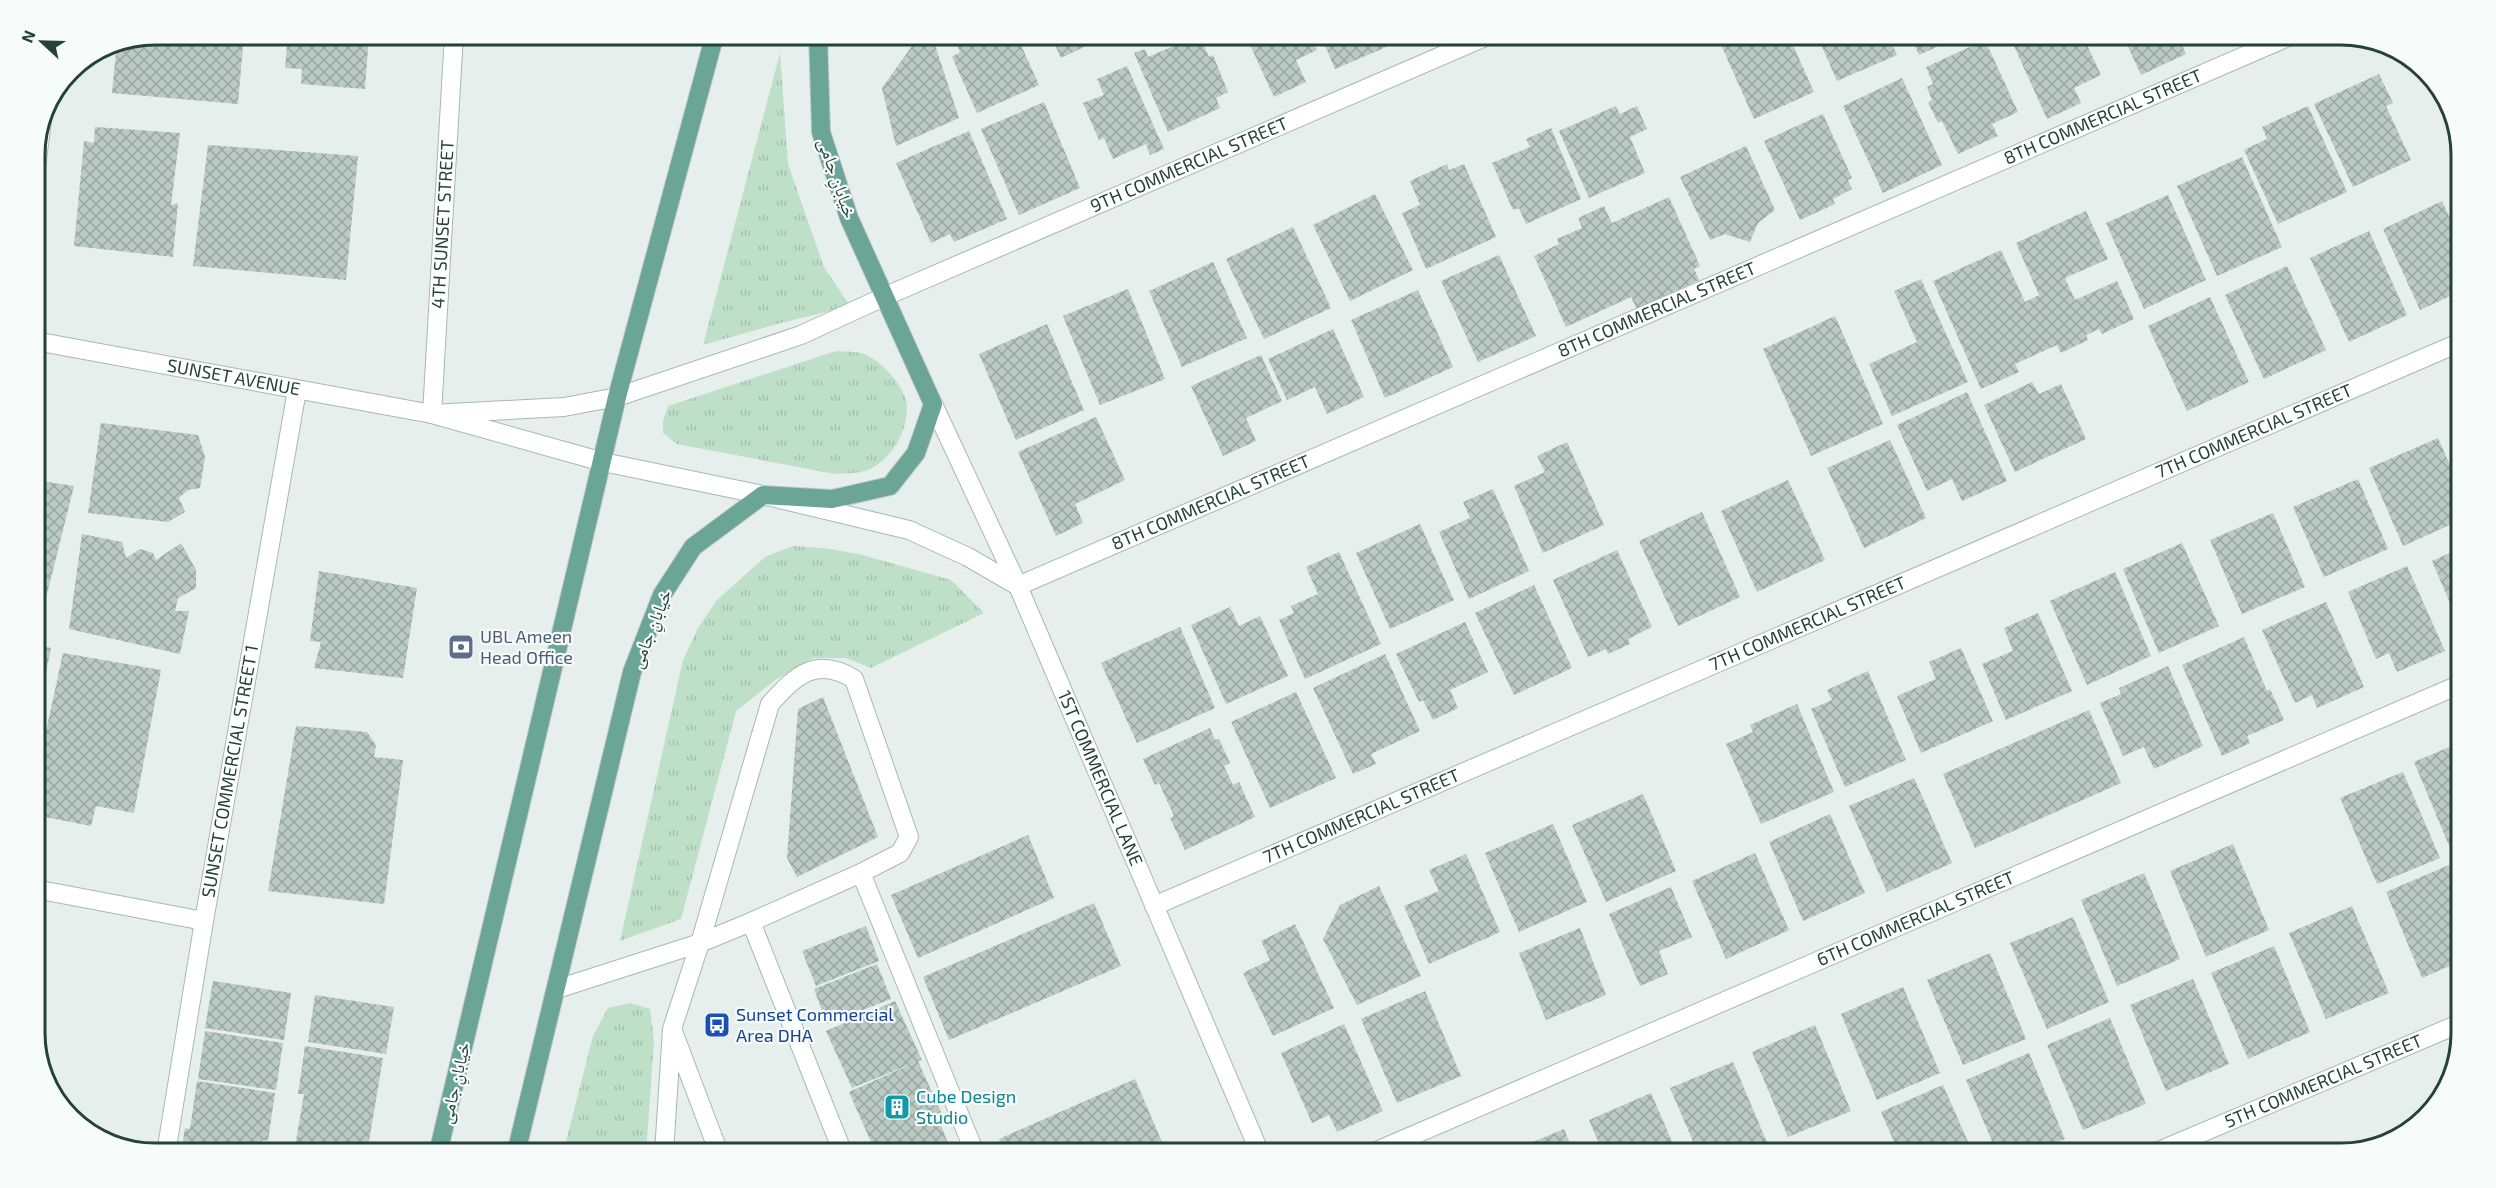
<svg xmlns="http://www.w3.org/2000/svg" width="2496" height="1188" font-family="'Exo 2','Noto Naskh Arabic',sans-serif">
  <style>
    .grass { fill: url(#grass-tufts) }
    .building { fill: url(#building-cross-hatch) }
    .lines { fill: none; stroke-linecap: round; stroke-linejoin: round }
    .minor-casing { stroke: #a8b8b2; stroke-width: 20 }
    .major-casing { stroke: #c2cac8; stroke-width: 20 }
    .minor { stroke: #fff; stroke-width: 18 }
    .major { stroke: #6aa596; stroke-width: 18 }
    .labels { text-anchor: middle; stroke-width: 4.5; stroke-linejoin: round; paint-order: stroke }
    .street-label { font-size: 18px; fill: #24423a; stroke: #f7fbf9 }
    .service-label { font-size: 18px; fill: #4e5e75; stroke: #f7fbf9; text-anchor: start }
    .transit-label { font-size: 18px; fill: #164399; stroke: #f7fbf9; text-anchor: start }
    .culture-label { font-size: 18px; fill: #0d838f; stroke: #f7fbf9; text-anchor: start }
    .rim { fill: none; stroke: #24423a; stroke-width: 3 }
  </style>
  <defs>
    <pattern id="grass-tufts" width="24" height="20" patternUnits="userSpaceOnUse" patternTransform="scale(1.5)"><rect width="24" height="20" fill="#bfe0c8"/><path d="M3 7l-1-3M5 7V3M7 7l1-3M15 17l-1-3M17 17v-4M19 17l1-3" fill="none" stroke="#a4c1ad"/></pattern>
    <pattern id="building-cross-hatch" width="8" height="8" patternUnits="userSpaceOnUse" patternTransform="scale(1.5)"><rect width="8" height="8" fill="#bbcac4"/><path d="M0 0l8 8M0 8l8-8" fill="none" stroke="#98a6a0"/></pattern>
  </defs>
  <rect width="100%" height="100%" fill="#e6efeb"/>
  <g class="grass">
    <polygon points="780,53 788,164 824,267 850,306 781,323 703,345"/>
    <path d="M 836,351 C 845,352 856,351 864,354 C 881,360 906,387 907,406 C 908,430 893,457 872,468 C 861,474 848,473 835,474 L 677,444 L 663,433 L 663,421 L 668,406 Z"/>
    <polygon points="793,546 823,548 859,554 951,580 984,613 871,668 846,658 814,658 775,680 736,711 681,919 620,941 683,660 698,628 717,600 765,557"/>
    <polygon points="630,1003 650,1009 654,1042 646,1153 563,1153 593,1036 608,1008"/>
  </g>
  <g class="building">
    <polygon points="155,34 244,34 238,104 112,93 117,42"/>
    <polygon points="288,34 369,34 365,89 301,84 302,69 285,68"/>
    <polygon points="963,34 1016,34 1039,85 977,113 952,57 960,52 956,42 965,38"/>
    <polygon points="1050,34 1111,34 1061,58"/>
    <polygon points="1137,34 1153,34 1140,41"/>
    <polygon points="1245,34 1310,34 1317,50 1296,60 1306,82 1274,97"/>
    <polygon points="1320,34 1404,34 1405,39 1335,69"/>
    <polygon points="1727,34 1788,34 1814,92 1754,119 1718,38"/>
    <polygon points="1810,34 1888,34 1897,55 1837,81 1817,35 1812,38"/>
    <polygon points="1910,34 1965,34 1919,55"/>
    <polygon points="2015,34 2082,34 2101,75 2074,88 2081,103 2047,119 2010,37"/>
    <polygon points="2112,34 2177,34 2186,54 2141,75 2125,40 2116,44"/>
    <polygon points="1199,35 1209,57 1213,55 1228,92 1216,98 1220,108 1168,132 1134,53 1145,49 1148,57"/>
    <polygon points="933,39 959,118 896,146 882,88 912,46"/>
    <polygon points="1985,40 2018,112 1992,124 1998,136 1958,154 1942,121 1938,123 1928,102 1932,100 1927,87 1933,84 1926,67"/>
    <polygon points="1127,66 1164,149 1150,155 1146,144 1113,159 1104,138 1099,140 1083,103 1104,95 1097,79"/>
    <polygon points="2379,74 2393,103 2386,106 2411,160 2353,187 2314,104"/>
    <polygon points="1902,78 1942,165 1883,193 1843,106"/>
    <polygon points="1044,102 1080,188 1019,215 981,129"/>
    <polygon points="1616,106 1620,114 1637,106 1647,129 1630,137 1645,173 1589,198 1559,131"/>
    <polygon points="2308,106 2347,192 2278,224 2244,150 2267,139 2262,127"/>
    <polygon points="1823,114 1852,178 1848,180 1852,189 1833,199 1835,204 1800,220 1764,141"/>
    <polygon points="95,127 180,133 171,205 178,203 173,257 74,246 84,141 94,143"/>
    <polygon points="1551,128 1581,199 1526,224 1519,208 1513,210 1492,163 1530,147 1526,139"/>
    <polygon points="969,131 1007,219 954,242 950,234 931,243 896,163"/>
    <polygon points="208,145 358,156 346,280 193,266"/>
    <polygon points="1746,146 1775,210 1758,223 1750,242 1725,234 1710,240 1680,177"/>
    <polygon points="2242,157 2282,247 2217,276 2177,186"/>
    <polygon points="1447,164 1449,170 1464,164 1496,237 1426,269 1402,213 1420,205 1410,181"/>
    <polygon points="1375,194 1413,270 1350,301 1313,225"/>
    <polygon points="2168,195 2206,280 2144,309 2106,223"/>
    <polygon points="1669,197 1700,266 1694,269 1699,280 1637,309 1631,297 1566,327 1534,256 1559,244 1557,239 1582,228 1578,218 1604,206 1612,223"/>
    <polygon points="2442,201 2461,242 2461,291 2420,310 2383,229"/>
    <polygon points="2086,211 2108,259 2065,278 2075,300 2117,281 2134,319 2102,334 2099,329 2086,335 2088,340 2061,353 2057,345 2015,364 2019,372 1981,389 1933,281 2001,250 2025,302 2039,295 2016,243"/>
    <polygon points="1293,227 1331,308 1264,339 1226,259"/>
    <polygon points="2369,231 2407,315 2349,342 2310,258"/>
    <polygon points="1499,255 1536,336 1478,362 1441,281"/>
    <polygon points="1213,262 1247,338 1182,367 1149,291"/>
    <polygon points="2287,266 2326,350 2264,379 2225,295"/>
    <polygon points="1921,279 1968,382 1892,416 1869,364 1917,342 1894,291"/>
    <polygon points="1128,289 1165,379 1100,405 1063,316"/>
    <polygon points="1418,290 1453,367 1385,398 1351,320"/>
    <polygon points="2210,297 2249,382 2187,411 2148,326"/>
    <polygon points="1835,316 1883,424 1811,456 1763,349"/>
    <polygon points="1047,324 1084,410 1016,440 979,354"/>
    <polygon points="1333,329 1364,397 1327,414 1315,387 1287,400 1268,359"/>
    <polygon points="1261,355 1282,401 1246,418 1256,441 1223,456 1191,386"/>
    <polygon points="2032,382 2039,394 2061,384 2086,439 2015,472 1984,405"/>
    <polygon points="1967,392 2007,481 1962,501 1952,479 1927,491 1897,425"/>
    <polygon points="1096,417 1125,480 1075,504 1083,523 1056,536 1018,452"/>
    <polygon points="101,423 198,435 205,457 200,488 188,490 179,498 185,512 168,522 88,513"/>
    <polygon points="2438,438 2461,490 2461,520 2403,546 2369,468"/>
    <polygon points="1890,440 1926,518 1864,548 1827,468"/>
    <polygon points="1567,442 1604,525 1543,553 1514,486 1545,472 1537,456"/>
    <polygon points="2358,479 2388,549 2324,577 2293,507"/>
    <polygon points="35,480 74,486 46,598 35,596"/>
    <polygon points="1788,480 1825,560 1757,592 1721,511"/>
    <polygon points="1493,489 1529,571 1469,599 1439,532 1470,518 1463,502"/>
    <polygon points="1702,512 1740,597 1678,626 1639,541"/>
    <polygon points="2273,513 2305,587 2242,614 2210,540"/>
    <polygon points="1420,524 1454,600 1390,629 1356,553"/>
    <polygon points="82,534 122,542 126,558 140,549 153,553 156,560 181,543 196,570 196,588 178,598 175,611 189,611 180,654 69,629"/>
    <polygon points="2182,543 2219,626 2159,653 2123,569"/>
    <polygon points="2461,548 2461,629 2432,561"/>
    <polygon points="1617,550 1652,627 1628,639 1630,644 1608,654 1606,649 1588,657 1553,580"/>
    <polygon points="1339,552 1381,644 1305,679 1279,620 1294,613 1291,606 1318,594 1306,567"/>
    <polygon points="2407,566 2445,651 2397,672 2389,653 2376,659 2348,592"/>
    <polygon points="319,571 417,588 403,678 314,668 321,642 310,641"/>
    <polygon points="2115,572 2151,656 2087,685 2050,601"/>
    <polygon points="1534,585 1572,668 1514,695 1475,613"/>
    <polygon points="2326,602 2364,687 2317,708 2312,695 2295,703 2262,630"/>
    <polygon points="1230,607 1239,626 1260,616 1288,676 1226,704 1191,625"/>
    <polygon points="2038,613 2072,691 2006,720 1982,664 2013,651 2004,628"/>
    <polygon points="1465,622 1488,672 1450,690 1458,708 1433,720 1423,700 1419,702 1396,654"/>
    <polygon points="1180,627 1215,708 1137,743 1101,663"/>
    <polygon points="2244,637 2267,691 2270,689 2284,720 2247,736 2250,743 2222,756 2182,665"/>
    <polygon points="35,645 51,648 36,722 35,722"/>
    <polygon points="1961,648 1993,721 1921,753 1897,696 1936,679 1929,662"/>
    <polygon points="63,653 161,670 134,813 96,806 91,826 35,815 35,782"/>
    <polygon points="1385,654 1420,731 1371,754 1376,764 1353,774 1313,688"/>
    <polygon points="2168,666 2203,746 2154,769 2144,747 2123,756 2100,703 2121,694 2119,688"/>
    <polygon points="1868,671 1906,760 1845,787 1811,709 1832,700 1827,690"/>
    <polygon points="1296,692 1336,778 1270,808 1231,722"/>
    <polygon points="823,697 878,837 797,877 787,858 798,709"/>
    <polygon points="1797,704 1834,792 1761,824 1726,744 1753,732 1750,725"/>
    <polygon points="2089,710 2121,783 1975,848 1943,774"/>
    <polygon points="296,726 367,732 376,745 374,757 403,760 384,904 268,891"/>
    <polygon points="1210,728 1215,740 1219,739 1230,763 1224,766 1233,785 1239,782 1255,817 1185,850 1170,818 1174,816 1159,783 1155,785 1143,759"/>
    <polygon points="2461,742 2461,843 2450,848 2414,762"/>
    <polygon points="2403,772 2440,858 2377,884 2340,798"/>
    <polygon points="1914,778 1952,863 1887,892 1849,806"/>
    <polygon points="1643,794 1676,871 1606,902 1572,825"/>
    <polygon points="1830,814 1865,893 1803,921 1769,842"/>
    <polygon points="1553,824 1587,902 1519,932 1485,853"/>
    <polygon points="1028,835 1054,898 918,958 891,895"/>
    <polygon points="2233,844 2269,930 2206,957 2170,871"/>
    <polygon points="1755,853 1789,930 1726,959 1692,881"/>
    <polygon points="1466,854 1500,932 1429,964 1404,906 1439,891 1429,870"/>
    <polygon points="2449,865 2461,895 2461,961 2422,978 2386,892"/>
    <polygon points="2144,873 2180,959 2117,986 2081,900"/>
    <polygon points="1379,886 1421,976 1357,1005 1323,939 1340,905"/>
    <polygon points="1671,887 1692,937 1659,951 1668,974 1640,986 1609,914"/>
    <polygon points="1094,903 1121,966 949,1040 923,977"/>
    <polygon points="2352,906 2389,993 2326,1019 2289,933"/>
    <polygon points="2073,917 2109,1002 2047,1029 2010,943"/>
    <polygon points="1295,924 1334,1008 1273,1036 1243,973 1270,960 1261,941"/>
    <polygon points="866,926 879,961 816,986 802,951"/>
    <polygon points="1580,928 1606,995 1546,1020 1519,953"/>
    <polygon points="2274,946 2310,1032 2248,1059 2211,973"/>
    <polygon points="1990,953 2026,1039 1963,1065 1927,980"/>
    <polygon points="877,964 891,999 827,1024 814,989"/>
    <polygon points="2193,979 2229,1064 2166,1091 2130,1005"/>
    <polygon points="213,981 291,993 284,1040 205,1028"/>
    <polygon points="1903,987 1940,1073 1877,1100 1841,1014"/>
    <polygon points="1425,991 1461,1076 1397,1103 1361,1019"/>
    <polygon points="315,995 394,1007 386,1054 308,1042"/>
    <polygon points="895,1001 922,1060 918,1061 945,1121 917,1132 940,1123 952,1153 879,1153 877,1148 874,1149 849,1092 916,1062 852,1088 826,1031"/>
    <polygon points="2110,1018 2146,1104 2083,1130 2047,1045"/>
    <polygon points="1344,1024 1383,1111 1337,1132 1329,1115 1312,1123 1281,1053"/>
    <polygon points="1815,1025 1851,1111 1788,1137 1752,1052"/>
    <polygon points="205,1031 283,1043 276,1090 198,1079"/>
    <polygon points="305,1046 383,1058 367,1153 294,1153 304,1094 298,1094"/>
    <polygon points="2029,1053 2065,1139 2030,1153 1997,1153 1966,1080"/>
    <polygon points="1733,1062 1769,1147 1755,1153 1698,1153 1670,1088"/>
    <polygon points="1135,1079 1162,1142 1135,1153 1005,1153 999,1139"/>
    <polygon points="197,1081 275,1093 268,1141 263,1140 261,1153 181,1153 185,1128 190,1129"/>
    <polygon points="1943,1085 1973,1153 1899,1153 1881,1112"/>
    <polygon points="1651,1093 1677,1153 1603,1153 1589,1120"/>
    <polygon points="2419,1120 2408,1133 2380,1142 2379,1139"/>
    <polygon points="1564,1129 1574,1153 1507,1153"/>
    <polygon points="801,1148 803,1153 789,1153"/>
  </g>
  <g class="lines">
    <g class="minor-casing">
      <g id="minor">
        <polyline points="35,175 43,113"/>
        <path id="s1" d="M 35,341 L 432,414 L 603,462 L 763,495 L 909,530 L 968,557 L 1018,586"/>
        <path id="s2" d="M 933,404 L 1018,586 L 1260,1153"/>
        <path id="s3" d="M 432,414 L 564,407 L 617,397 L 801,335 L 886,296 L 1492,34"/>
        <path id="s4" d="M 432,414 L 454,34"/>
        <path id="s5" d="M 1018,586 L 2295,34"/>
        <polyline points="861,873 975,1153"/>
        <polyline points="35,889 204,921"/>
        <path id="s6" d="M 1154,906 L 2461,342"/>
        <polyline points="751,922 843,1153"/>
        <path d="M 557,989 L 700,943 L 751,922 L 861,873 L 900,853 L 909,837 L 854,679 C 816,656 796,675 770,704 L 700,943 L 672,1029 L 664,1153"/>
        <polyline points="674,1034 719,1153"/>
        <path id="s7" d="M 166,1153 L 204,921 L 297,390"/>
        <path id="s8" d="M 1372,1153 L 2461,684"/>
        <path id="s9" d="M 2154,1153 L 2461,1023"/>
      </g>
    </g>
    <g class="major-casing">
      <g id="major">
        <polyline points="438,1153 617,397 715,34"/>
        <polyline points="516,1153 632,672 662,595 693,547 763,495 832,499 890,486 916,453 933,404 849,218 821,132 818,34"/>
      </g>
    </g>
    <use href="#minor" class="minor"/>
    <use href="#major" class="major"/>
  </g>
  <defs>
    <g id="bank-square" transform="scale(1.35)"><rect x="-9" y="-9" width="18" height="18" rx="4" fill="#5c6f8a" stroke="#f7fbf9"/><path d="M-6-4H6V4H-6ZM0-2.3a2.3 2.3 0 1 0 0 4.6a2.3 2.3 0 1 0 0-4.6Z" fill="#fff"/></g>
    <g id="bus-square" transform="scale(1.35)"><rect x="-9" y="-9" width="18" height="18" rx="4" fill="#1a4fb4" stroke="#f7fbf9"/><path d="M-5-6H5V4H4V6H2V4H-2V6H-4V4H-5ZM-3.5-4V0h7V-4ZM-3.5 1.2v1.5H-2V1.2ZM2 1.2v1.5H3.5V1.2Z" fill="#fff"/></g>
    <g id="building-square" transform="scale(1.35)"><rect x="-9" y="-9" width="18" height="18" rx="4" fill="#0f9aa8" stroke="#f7fbf9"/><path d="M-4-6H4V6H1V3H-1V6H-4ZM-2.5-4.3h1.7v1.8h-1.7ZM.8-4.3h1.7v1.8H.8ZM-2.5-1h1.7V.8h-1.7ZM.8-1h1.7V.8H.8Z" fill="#fff"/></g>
  </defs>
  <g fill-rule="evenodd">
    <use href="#bank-square" x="461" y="647"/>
    <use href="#bus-square" x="717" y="1025"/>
    <use href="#building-square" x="897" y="1107"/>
  </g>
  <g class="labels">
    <g class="street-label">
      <text dy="6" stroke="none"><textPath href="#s5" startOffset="1182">8TH COMMERCIAL STREET</textPath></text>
      <text dy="6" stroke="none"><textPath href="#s3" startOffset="804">9TH COMMERCIAL STREET</textPath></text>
      <text transform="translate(837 178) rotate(71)" y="6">خیابانِ جامی</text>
      <text dy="6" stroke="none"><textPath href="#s4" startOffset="190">4TH SUNSET STREET</textPath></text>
      <text dy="6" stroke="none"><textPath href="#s5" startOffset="696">8TH COMMERCIAL STREET</textPath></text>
      <text dy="6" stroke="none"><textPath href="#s1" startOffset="202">SUNSET AVENUE</textPath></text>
      <text dy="6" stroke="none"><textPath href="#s6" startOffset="1198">7TH COMMERCIAL STREET</textPath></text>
      <text dy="6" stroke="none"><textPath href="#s5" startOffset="210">8TH COMMERCIAL STREET</textPath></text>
      <text dy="6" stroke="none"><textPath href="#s6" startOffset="712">7TH COMMERCIAL STREET</textPath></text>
      <text transform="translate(651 629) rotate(-68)" y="6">خیابانِ جامی</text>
      <text dy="6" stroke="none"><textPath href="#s7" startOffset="387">SUNSET COMMERCIAL STREET 1</textPath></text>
      <text dy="6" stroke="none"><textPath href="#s2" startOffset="410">1ST COMMERCIAL LANE</textPath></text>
      <text dy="6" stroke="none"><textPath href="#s6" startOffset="226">7TH COMMERCIAL STREET</textPath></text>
      <text dy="6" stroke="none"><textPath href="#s8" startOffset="592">6TH COMMERCIAL STREET</textPath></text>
      <text dy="6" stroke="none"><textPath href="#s9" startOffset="184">5TH COMMERCIAL STREET</textPath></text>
      <text transform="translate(455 1083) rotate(-77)" y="6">خیابانِ جامی</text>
    </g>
    <g class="service-label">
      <text x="480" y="643">UBL Ameen<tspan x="480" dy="21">Head Office</tspan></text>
    </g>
    <g class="transit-label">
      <text x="736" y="1021">Sunset Commercial<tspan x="736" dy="21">Area DHA</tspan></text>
    </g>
    <g class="culture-label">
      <text x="916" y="1103">Cube Design<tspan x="916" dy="21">Studio</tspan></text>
    </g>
  </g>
  <path d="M0 0H2496V1188H0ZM155 45H2341A110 110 0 0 1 2451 155V1033A110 110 0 0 1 2341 1143H155A110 110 0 0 1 45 1033V155A110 110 0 0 1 155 45Z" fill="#f7fbf9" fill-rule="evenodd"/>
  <path class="rim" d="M155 45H2341A110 110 0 0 1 2451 155V1033A110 110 0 0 1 2341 1143H155A110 110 0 0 1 45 1033V155A110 110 0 0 1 155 45Z"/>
  <g transform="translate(42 42) rotate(292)" stroke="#f7fbf9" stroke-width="4.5" paint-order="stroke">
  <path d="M0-4.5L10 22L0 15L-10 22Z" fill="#24423a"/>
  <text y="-9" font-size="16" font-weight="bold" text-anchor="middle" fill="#24423a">N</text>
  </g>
</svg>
